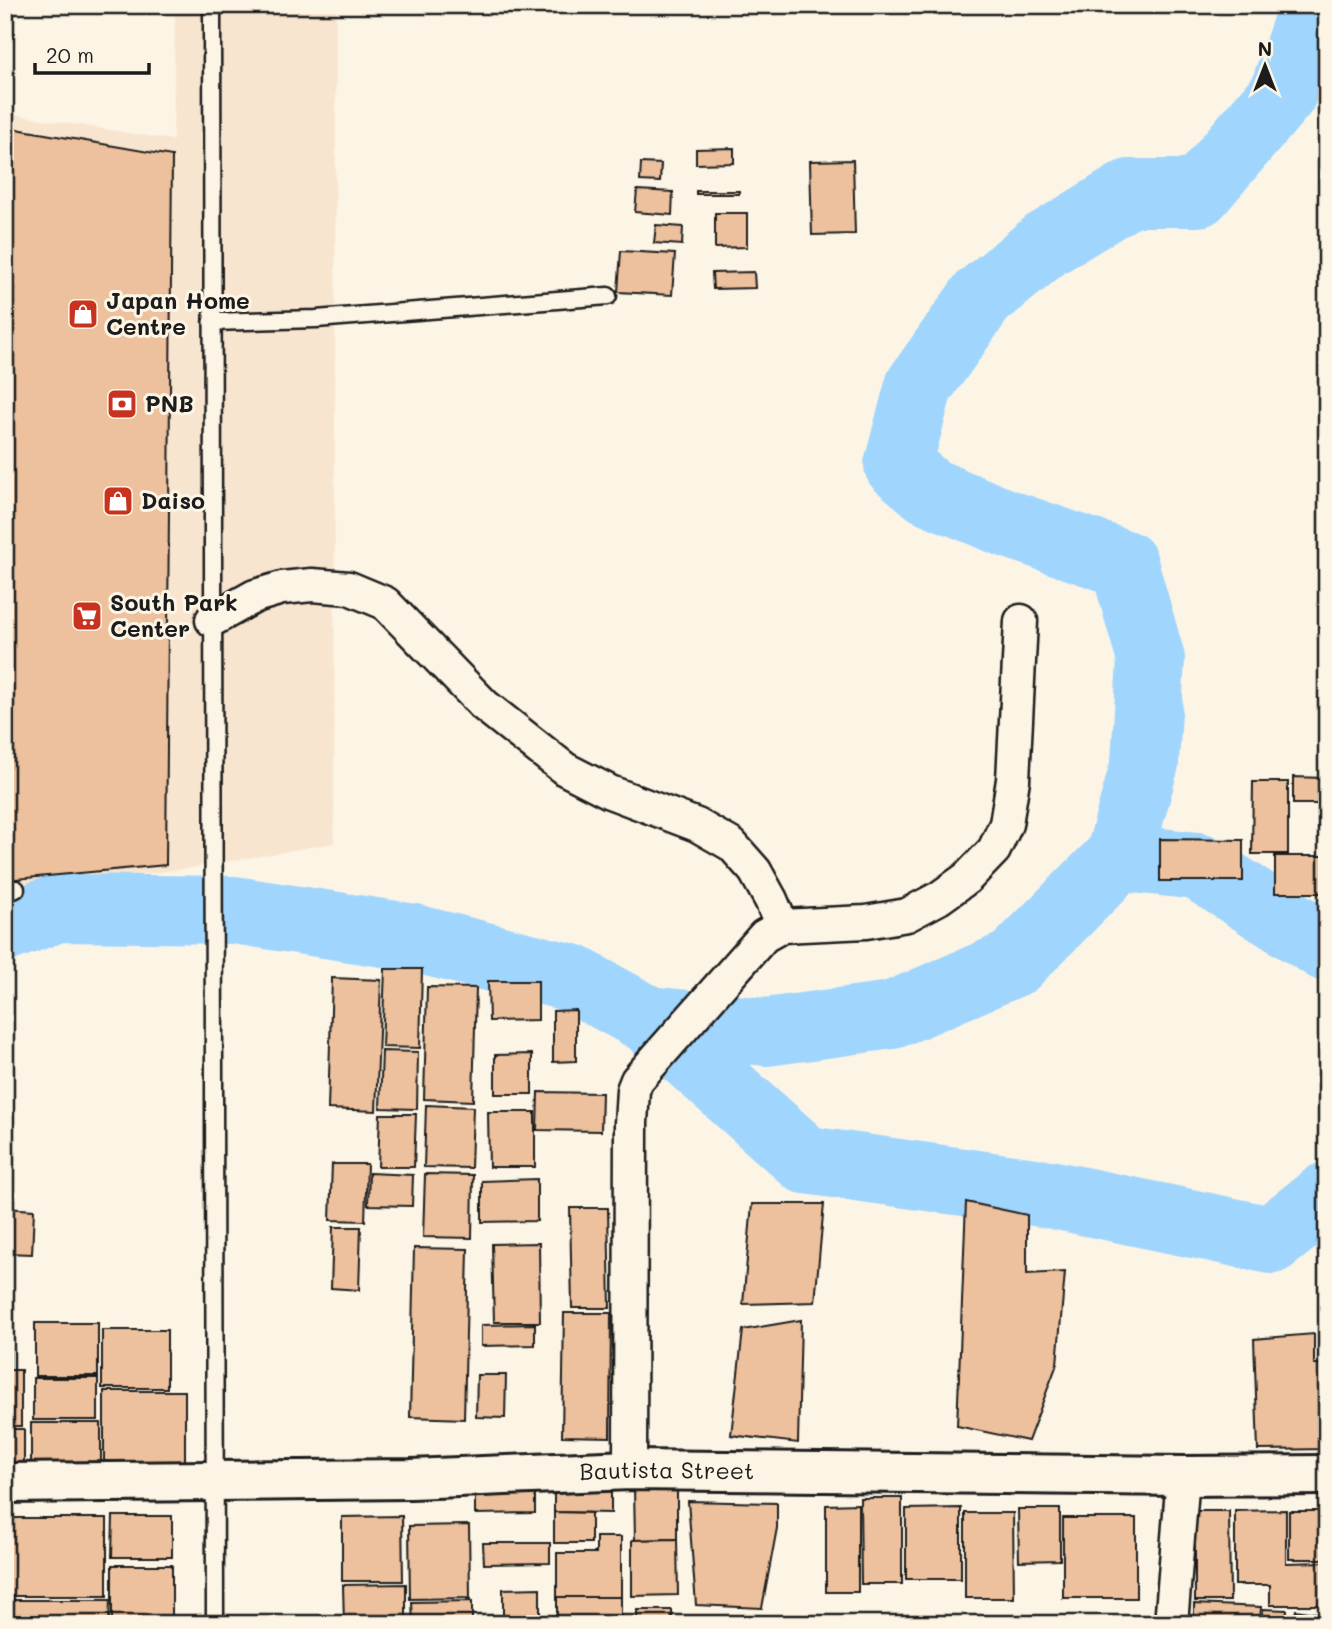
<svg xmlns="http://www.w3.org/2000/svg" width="1332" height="1629" font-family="Mali,sans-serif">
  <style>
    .built { fill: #f8e5cf }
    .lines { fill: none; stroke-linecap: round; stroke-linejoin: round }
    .river { stroke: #a0d5fe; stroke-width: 68 }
    .building { fill: #edc19d; stroke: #1c1c1c; stroke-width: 2 }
    .service-casing { stroke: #1c1c1c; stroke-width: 21 }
    .minor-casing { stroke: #1c1c1c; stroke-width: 37 }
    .tertiary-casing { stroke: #1c1c1c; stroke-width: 44 }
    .service { stroke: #fcf5e5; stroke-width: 16 }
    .minor { stroke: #fcf5e5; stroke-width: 32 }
    .tertiary { stroke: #fcf5e5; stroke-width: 38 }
    .labels { text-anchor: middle; stroke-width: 6; stroke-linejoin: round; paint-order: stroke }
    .poi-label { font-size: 23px; font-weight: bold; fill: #1c1c1c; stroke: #fcf5e5; text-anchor: start }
    .street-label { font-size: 23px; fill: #1c1c1c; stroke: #fcf5e5 }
  </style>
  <rect width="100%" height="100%" fill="#fcf5e5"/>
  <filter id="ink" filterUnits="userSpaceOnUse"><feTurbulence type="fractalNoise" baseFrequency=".0143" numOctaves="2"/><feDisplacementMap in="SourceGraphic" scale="14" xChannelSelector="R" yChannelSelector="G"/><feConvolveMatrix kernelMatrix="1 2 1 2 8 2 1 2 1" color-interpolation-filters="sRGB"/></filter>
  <g filter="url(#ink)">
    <polygon class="built" points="175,5 336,5 334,843 191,868 34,888 5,906 5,113 173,140"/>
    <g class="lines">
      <g class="river">
        <polyline points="1133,859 1198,866 1327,948"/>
        <polyline points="5,928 58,908 234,910 409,937 572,978 649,1020 766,1032 892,1015 1014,963 1119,857 1145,763 1151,659 1124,564 1003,522 929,491 898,465 919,386 982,297 1045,245 1130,193 1198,193 1283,93 1313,5"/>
        <polyline points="649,1020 806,1160 1049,1194 1271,1240 1327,1196"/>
      </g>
    </g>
    <g class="building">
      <polygon points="5,127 172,156 166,865 5,880"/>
      <polygon points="734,148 734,163 696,164 696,149"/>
      <polygon points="853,160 855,234 812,235 810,161"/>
      <polygon points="641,163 661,164 660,182 640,181"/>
      <polygon points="637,190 673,192 672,215 635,212"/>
      <rect x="696" y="191" width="43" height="3"/>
      <polygon points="715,213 747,213 747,247 715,248"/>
      <polygon points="656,225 683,227 682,245 654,243"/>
      <polygon points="621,251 675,254 672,295 618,292"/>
      <polygon points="754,272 755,288 713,289 712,273"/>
      <polygon points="1293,777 1324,778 1324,804 1293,804"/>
      <polygon points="1253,782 1288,782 1288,854 1252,854"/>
      <polygon points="1160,839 1243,840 1243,881 1160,881"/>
      <polygon points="1275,856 1326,856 1325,893 1275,893"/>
      <polygon points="385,969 422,969 420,1048 382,1047"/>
      <polygon points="332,978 381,980 376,1111 328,1109"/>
      <polygon points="488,981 538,981 538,1020 489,1021"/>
      <polygon points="427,987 476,988 473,1101 424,1099"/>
      <polygon points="576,1010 576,1061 553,1062 553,1011"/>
      <polygon points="382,1051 418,1052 417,1109 380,1108"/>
      <polygon points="532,1054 532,1094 495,1094 495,1055"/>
      <polygon points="538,1092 602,1093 601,1131 537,1130"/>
      <polygon points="426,1105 473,1107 471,1168 424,1167"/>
      <polygon points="488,1112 535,1112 535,1167 489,1167"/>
      <polygon points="380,1114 416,1114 414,1167 378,1167"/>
      <polygon points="332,1164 367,1164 365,1221 330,1220"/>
      <polygon points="369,1173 413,1175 412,1206 368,1205"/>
      <polygon points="425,1174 473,1175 472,1238 423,1237"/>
      <polygon points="537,1179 537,1221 482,1222 482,1181"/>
      <polygon points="966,1202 1027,1215 1027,1274 1065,1272 1057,1364 1028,1441 957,1426"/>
      <polygon points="752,1204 824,1204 815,1302 743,1304"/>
      <polygon points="5,1208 34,1210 32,1254 5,1253"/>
      <polygon points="570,1208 608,1208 610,1308 572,1308"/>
      <polygon points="333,1227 361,1227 359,1290 331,1288"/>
      <polygon points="539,1243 540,1322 494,1322 492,1244"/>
      <polygon points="414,1248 468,1249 464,1419 410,1417"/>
      <polygon points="564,1313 611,1313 610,1437 562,1436"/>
      <polygon points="801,1320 798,1443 731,1435 743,1330"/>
      <rect x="35" y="1323" width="63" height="53"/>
      <polygon points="535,1324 535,1345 481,1346 481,1325"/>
      <rect x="102" y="1330" width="65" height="58"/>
      <rect x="5" y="1333" width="5" height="34"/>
      <polygon points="1314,1334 1314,1364 1327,1364 1327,1449 1258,1450 1254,1339"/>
      <rect x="5" y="1370" width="16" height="56"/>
      <polygon points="477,1375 506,1375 505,1418 476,1417"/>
      <rect x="33" y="1378" width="65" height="42"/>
      <rect x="104" y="1391" width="81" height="75"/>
      <rect x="31" y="1423" width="70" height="40"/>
      <rect x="5" y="1429" width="19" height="41"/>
      <polygon points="554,1480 611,1480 611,1513 554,1512"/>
      <polygon points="634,1487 677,1487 677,1539 635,1540"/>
      <polygon points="535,1488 535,1513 475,1514 475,1489"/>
      <polygon points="860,1498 902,1498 902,1584 861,1584"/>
      <polygon points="688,1501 777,1503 777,1528 762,1608 696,1605"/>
      <polygon points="858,1504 858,1592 826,1592 826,1505"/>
      <polygon points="961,1508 961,1579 906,1579 906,1509"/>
      <polygon points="1018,1509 1060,1509 1060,1560 1019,1561"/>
      <polygon points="1286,1510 1286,1563 1324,1562 1324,1605 1270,1605 1270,1585 1235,1585 1235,1511"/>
      <polygon points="1195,1511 1229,1511 1230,1601 1195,1601"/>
      <rect x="1289" y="1511" width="38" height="48"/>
      <polygon points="554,1512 591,1513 591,1543 554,1543"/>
      <polygon points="965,1513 1013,1513 1014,1598 965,1598"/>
      <polygon points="113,1516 172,1516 172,1557 112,1557"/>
      <polygon points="402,1516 403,1581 342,1581 342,1517"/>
      <rect x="5" y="1518" width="102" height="78"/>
      <rect x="1063" y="1518" width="73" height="80"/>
      <polygon points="469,1525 470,1598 410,1599 409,1526"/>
      <polygon points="596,1537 621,1537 621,1597 557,1597 557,1553 596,1553"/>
      <polygon points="677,1539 678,1595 632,1596 632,1540"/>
      <polygon points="483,1543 550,1543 550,1563 484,1564"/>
      <rect x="112" y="1565" width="60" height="59"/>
      <polygon points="406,1584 406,1624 344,1624 343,1585"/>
      <polygon points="540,1588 540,1620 503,1621 503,1589"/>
      <rect x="557" y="1597" width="64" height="27"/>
      <polygon points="5,1600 110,1600 109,1624 5,1624"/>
      <polygon points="472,1601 472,1624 413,1624 412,1602"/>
      <polygon points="1194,1604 1261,1607 1260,1624 1194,1624"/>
      <polygon points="1263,1609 1287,1610 1286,1624 1262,1624"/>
      <rect x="637" y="1610" width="35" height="14"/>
      <polygon points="1296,1610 1327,1615 1327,1624 1293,1624"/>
    </g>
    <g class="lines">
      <g class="service-casing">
        <g id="service">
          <polyline points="212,5 215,1624"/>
          <polyline points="212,322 316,319 608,296"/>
          <polyline points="5,892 16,889"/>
        </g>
      </g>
      <g class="minor-casing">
        <g id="minor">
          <polyline points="212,620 255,596 282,588 312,585 349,588 385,603 484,705 565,769 610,792 697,825 732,845 755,871 771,900 782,926"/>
          <polyline points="630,1470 631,1123 633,1090 637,1080 764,936 782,926 866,922 907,915 939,898 967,878 994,850 1006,824 1013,780 1021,621"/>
          <polyline points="1171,1624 1183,1476"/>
        </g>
      </g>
      <g class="tertiary-casing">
        <g id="tertiary">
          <path id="s1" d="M 5,1483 L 411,1479 L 630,1470 L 1183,1476 L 1327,1475"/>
        </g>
      </g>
      <use href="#service" class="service"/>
      <use href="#minor" class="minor"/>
      <use href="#tertiary" class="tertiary"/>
    </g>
  </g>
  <defs>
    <g id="shop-square" transform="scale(1.575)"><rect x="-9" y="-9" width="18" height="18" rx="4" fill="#c8321e" stroke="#fcf5e5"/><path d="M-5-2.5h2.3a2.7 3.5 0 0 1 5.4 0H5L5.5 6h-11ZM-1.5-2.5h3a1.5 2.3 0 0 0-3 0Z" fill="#fff"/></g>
    <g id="bank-square" transform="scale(1.575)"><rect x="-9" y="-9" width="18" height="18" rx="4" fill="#c8321e" stroke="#fcf5e5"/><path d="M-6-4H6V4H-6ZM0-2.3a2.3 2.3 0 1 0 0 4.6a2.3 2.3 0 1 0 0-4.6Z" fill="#fff"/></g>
    <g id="supermarket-square" transform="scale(1.575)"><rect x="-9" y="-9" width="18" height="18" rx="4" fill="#c8321e" stroke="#fcf5e5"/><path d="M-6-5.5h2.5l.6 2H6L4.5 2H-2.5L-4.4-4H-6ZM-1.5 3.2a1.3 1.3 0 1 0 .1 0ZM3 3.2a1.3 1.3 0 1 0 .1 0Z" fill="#fff"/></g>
  </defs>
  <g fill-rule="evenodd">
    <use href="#shop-square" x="83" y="314"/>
    <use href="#bank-square" x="122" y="404"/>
    <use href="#shop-square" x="118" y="501"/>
    <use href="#supermarket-square" x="87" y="616"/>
  </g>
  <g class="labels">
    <g class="poi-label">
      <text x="106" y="309">Japan Home<tspan x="106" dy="26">Centre</tspan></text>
      <text x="145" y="412">PNB</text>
      <text x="141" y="509">Daiso</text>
      <text x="110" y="611">South Park<tspan x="110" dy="26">Center</tspan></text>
    </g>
    <g class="street-label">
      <text dy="8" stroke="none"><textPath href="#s1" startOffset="662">Bautista Street</textPath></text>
    </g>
  </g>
  <rect width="1332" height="1629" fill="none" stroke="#fcf5e5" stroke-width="28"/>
  <rect x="14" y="14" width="1304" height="1601" fill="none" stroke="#1c1c1c" stroke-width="2.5" filter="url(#ink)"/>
  <g transform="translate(1265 66)" stroke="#fcf5e5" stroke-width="5" paint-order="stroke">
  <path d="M0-5L12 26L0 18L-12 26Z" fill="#1c1c1c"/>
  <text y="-10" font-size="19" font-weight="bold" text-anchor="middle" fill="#1c1c1c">N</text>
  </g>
  <path d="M35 63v10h114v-10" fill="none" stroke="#1c1c1c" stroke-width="3.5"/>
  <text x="46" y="63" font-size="21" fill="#1c1c1c" stroke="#fcf5e5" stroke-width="5" paint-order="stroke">20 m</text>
</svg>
